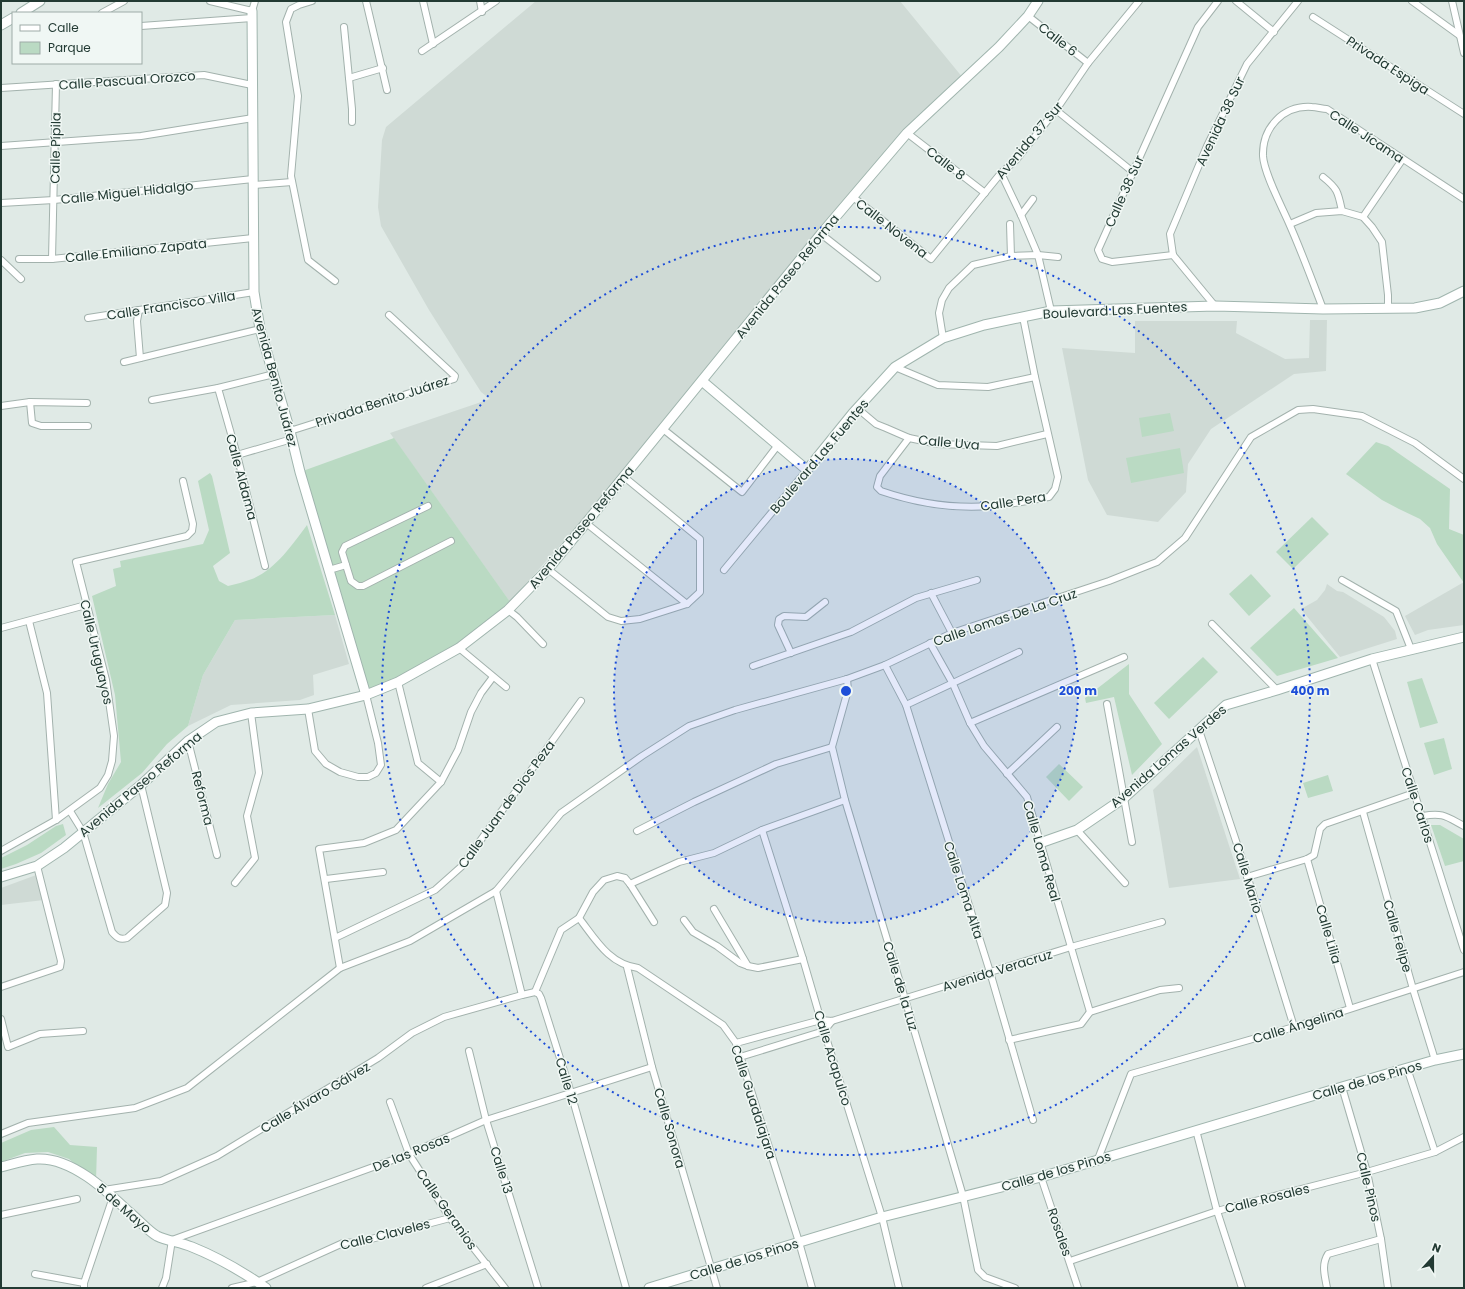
<svg xmlns="http://www.w3.org/2000/svg" width="1465" height="1289" font-family="Poppins,sans-serif">
  <style>
    .built { fill: #cfdad5 }
    .green { fill: #badac3 }
    .lines { fill: none; stroke-linecap: round; stroke-linejoin: round }
    .street-casing { stroke: #a3b2ad; stroke-width: 8 }
    .secondary-casing { stroke: #a0b5ae; stroke-width: 11 }
    .street { stroke: #fff; stroke-width: 6 }
    .secondary { stroke: #fff; stroke-width: 9 }
    .ring { fill: none; stroke: #1d4ed8; stroke-width: 2; stroke-dasharray: 2 4 }
    .labels { text-anchor: middle; stroke-width: 3; stroke-linejoin: round; paint-order: stroke }
    .street-label { font-size: 13px; fill: #223a33; stroke: #f0f7f4 }
    .centre { fill: #1d4ed8; stroke: #f0f7f4; stroke-width: 2 }
    .ring-label { font-size: 12px; text-anchor: middle; font-weight: bold; fill: #1d4ed8; stroke: #f0f7f4; stroke-width: 3; stroke-linejoin: round; paint-order: stroke }
  </style>
  <rect width="100%" height="100%" fill="#e0eae6"/>
  <g class="built">
    <polygon points="536,1 900,1 963,78 924,114 607,492 510,602 390,433 490,399 481,392 429,310 381,226 378,207 382,140 386,127"/>
    <polygon points="1310,320 1327,320 1326,371 1294,374 1211,429 1188,464 1186,492 1158,522 1107,515 1088,480 1062,348 1135,353 1135,321 1237,321 1236,333 1285,359 1309,358"/>
    <polygon points="1464,582 1464,625 1428,630 1415,635 1405,616"/>
    <polygon points="1327,584 1337,591 1343,592 1384,617 1395,631 1397,639 1340,657 1301,609 1317,600 1325,590"/>
    <polygon points="335,615 349,664 313,675 314,695 300,700 231,705 188,726 203,675 235,620"/>
    <polygon points="1197,747 1240,879 1169,888 1153,790"/>
    <polygon points="39,874 44,900 1,905 1,888"/>
  </g>
  <g class="green">
    <polygon points="1170,413 1174,431 1142,437 1139,418"/>
    <polygon points="394,438 513,606 459,648 366,695 300,472"/>
    <polygon points="1376,442 1388,446 1450,489 1449,529 1464,535 1464,583 1437,544 1430,528 1420,519 1399,509 1382,500 1346,474"/>
    <polygon points="1180,448 1184,473 1131,483 1126,458"/>
    <path d="M 210,473 L 212,476 L 230,553 L 213,566 L 219,581 L 228,586 C 236,584 244,582 252,579 C 276,569 292,545 307,525 L 335,615 L 235,620 L 203,675 L 188,726 L 167,744 L 142,773 L 98,808 L 108,784 L 121,762 L 115,695 L 92,596 L 116,586 L 113,569 L 121,567 L 120,561 L 203,544 L 209,530 L 198,481 Z"/>
    <polygon points="1312,517 1329,534 1293,569 1276,552"/>
    <polygon points="1251,574 1271,596 1249,616 1229,594"/>
    <polygon points="1294,608 1338,658 1277,676 1250,648"/>
    <polygon points="1203,657 1218,672 1169,719 1154,703"/>
    <polygon points="1129,664 1129,694 1162,744 1132,775 1114,697 1086,703 1085,698"/>
    <polygon points="1422,678 1438,723 1420,728 1407,682"/>
    <polygon points="1444,738 1452,769 1434,775 1424,743"/>
    <polygon points="1059,764 1083,787 1069,801 1046,777"/>
    <polygon points="1328,775 1333,791 1308,798 1303,783"/>
    <polygon points="63,824 66,835 41,853 16,864 1,869 1,858 27,845 56,826"/>
    <polygon points="1431,825 1440,825 1464,839 1464,861 1445,866"/>
    <polygon points="54,1127 70,1145 97,1147 96,1181 69,1159 48,1152 25,1153 1,1162 1,1143 31,1130"/>
  </g>
  <g class="lines">
    <g class="street-casing">
      <g id="street">
        <polyline points="210,1 252,11"/>
        <polyline points="312,1 299,5 291,9 286,22 298,96 291,176 308,260 335,281"/>
        <polyline points="366,1 387,90"/>
        <polyline points="423,1 433,44"/>
        <polyline points="480,1 482,12"/>
        <polyline points="1236,1 1274,32"/>
        <polyline points="1412,1 1459,35"/>
        <polyline points="1452,1 1464,53"/>
        <polyline points="252,11 255,1"/>
        <polyline points="102,13 124,1"/>
        <polyline points="1028,16 1088,63"/>
        <polyline points="1313,17 1464,114"/>
        <polyline points="141,26 252,18"/>
        <polyline points="344,27 352,109 352,122"/>
        <polyline points="422,51 496,1"/>
        <polyline points="349,78 383,68"/>
        <polyline points="1,88 204,75 252,85"/>
        <polyline points="1056,110 1133,172"/>
        <polyline points="907,133 985,193"/>
        <polyline points="1,146 141,136 253,118"/>
        <polyline points="1001,173 1021,215 1038,255 1051,311"/>
        <path d="M 1323,177 C 1338,189 1338,192 1342,211"/>
        <polyline points="253,185 292,182"/>
        <polyline points="853,197 931,259 1001,173 1016,160 1056,110 1088,63 1139,1"/>
        <polyline points="1,203 54,200 253,179"/>
        <polyline points="1021,215 1033,199"/>
        <polyline points="1363,217 1402,160"/>
        <polyline points="1010,224 1011,256"/>
        <polyline points="1290,224 1316,213 1342,211 1363,217 1372,227 1382,242 1388,295 1388,309"/>
        <polyline points="821,234 877,278"/>
        <polyline points="1173,255 1112,262 1102,259 1098,250 1198,27 1218,1"/>
        <polyline points="1173,255 1170,234 1207,146 1247,64 1298,1"/>
        <polyline points="1173,255 1215,306"/>
        <polyline points="19,259 52,259 253,238"/>
        <polyline points="52,259 56,84"/>
        <polyline points="1,260 21,279"/>
        <path d="M 1323,309 C 1312,280 1301,250 1288,221 C 1281,205 1264,173 1263,156 C 1262,128 1283,105 1312,107 C 1317,107 1322,109 1327,109 L 1464,199"/>
        <polyline points="139,310 137,321 140,358"/>
        <polyline points="88,318 254,292"/>
        <polyline points="943,338 939,313 942,300 949,288 973,265 1011,256 1038,255 1058,257"/>
        <polyline points="124,362 260,329"/>
        <polyline points="895,367 938,385 988,387 1035,377"/>
        <polyline points="218,388 237,455 265,566"/>
        <polyline points="152,400 218,388 274,374"/>
        <polyline points="30,402 32,423 41,426 88,426"/>
        <polyline points="1,406 30,402 87,403"/>
        <polyline points="857,408 876,424 886,428 909,438 938,444 997,446 1047,434"/>
        <polyline points="663,429 742,492 778,445"/>
        <polyline points="290,431 454,379 455,376 389,315"/>
        <path d="M 909,438 L 880,476 L 877,487 L 881,491 C 916,503 953,509 991,506 C 1010,505 1030,500 1049,497 L 1055,489 L 1058,477 L 1035,377 L 1023,317"/>
        <polyline points="237,455 292,439"/>
        <polyline points="586,523 687,604"/>
        <polyline points="346,565 351,581 358,586 363,586 451,541"/>
        <polyline points="548,569 608,617 621,621 640,619 687,604 700,592 700,539 623,476"/>
        <polyline points="329,570 346,565 342,552 345,546 428,506"/>
        <polyline points="724,570 807,470"/>
        <polyline points="1342,580 1396,611 1411,649"/>
        <polyline points="931,593 952,633"/>
        <polyline points="508,610 517,617 543,644"/>
        <polyline points="29,621 47,693 56,820"/>
        <polyline points="1212,624 1277,690"/>
        <polyline points="1,628 86,605"/>
        <polyline points="930,643 953,684 970,723 984,746 1027,797 1090,1012"/>
        <polyline points="459,648 506,687"/>
        <polyline points="791,653 778,625 779,619 784,616 806,617 825,602"/>
        <polyline points="1372,659 1464,950"/>
        <polyline points="885,665 906,705 990,972 1033,1120"/>
        <polyline points="753,666 851,632 916,598 977,580"/>
        <polyline points="847,679 848,690 832,747 845,800 905,999 963,1196 978,1270 985,1277 1015,1288"/>
        <polyline points="398,682 418,763 441,782"/>
        <polyline points="1107,704 1132,842"/>
        <polyline points="906,705 1019,652"/>
        <polyline points="308,709 315,751 326,764 340,772 358,777 368,777 376,773 381,765 378,743 366,695"/>
        <polyline points="970,723 1124,657"/>
        <polyline points="1199,730 1242,859 1294,1027"/>
        <polyline points="188,741 217,855"/>
        <polyline points="1007,774 1057,727"/>
        <path d="M 70,811 L 83,832 L 112,932 C 117,938 120,940 127,938 L 165,905 L 167,893 L 141,785"/>
        <polyline points="1363,812 1413,989 1435,1060"/>
        <path d="M 1423,816 C 1443,812 1447,817 1464,826"/>
        <polyline points="762,830 803,959 824,1031 882,1217 899,1288"/>
        <polyline points="1077,830 1125,883"/>
        <polyline points="637,831 694,802 776,764 832,747"/>
        <polyline points="1,851 56,820 100,788 108,775 112,761 114,736 106,680 76,562 187,536 192,531 193,524 183,481"/>
        <polyline points="1307,859 1350,1008"/>
        <polyline points="1247,877 1307,859 1314,855 1320,829 1325,824 1414,793"/>
        <polyline points="326,879 383,872"/>
        <polyline points="235,883 255,858 247,816 259,773 251,713"/>
        <polyline points="630,884 679,862 714,853 762,830 845,800"/>
        <polyline points="496,891 522,995 535,992 539,994 541,998 571,1093 626,1288"/>
        <polyline points="714,909 748,966"/>
        <path d="M 579,918 C 596,940 609,964 638,968 L 723,1025 L 736,1043 L 799,1242 L 812,1288"/>
        <polyline points="684,920 693,932 717,946 740,963 748,966 758,968 803,959"/>
        <polyline points="335,938 435,890 462,866 581,701"/>
        <polyline points="627,967 652,1067 717,1288"/>
        <polyline points="340,968 319,849 364,843 396,830 441,782 458,750 471,712 481,693 493,677"/>
        <polyline points="1,987 60,967 61,961 37,866"/>
        <polyline points="535,992 561,930 579,918 593,892 604,880 617,876 625,878 630,884 654,922"/>
        <polyline points="1,1019 8,1047 40,1034 83,1031"/>
        <polyline points="1009,1040 1081,1024 1090,1012 1160,990 1179,988"/>
        <polyline points="736,1043 821,1020 832,1021 1071,947 1162,922"/>
        <polyline points="469,1051 486,1120 538,1288"/>
        <polyline points="740,1057 824,1031 832,1021"/>
        <polyline points="1407,1068 1435,1152"/>
        <polyline points="1342,1087 1367,1172 1381,1239 1388,1288"/>
        <polyline points="390,1102 409,1154 450,1218 505,1288"/>
        <polyline points="1196,1130 1217,1211 1242,1288"/>
        <polyline points="1,1134 28,1123 135,1108 187,1088 340,968 410,941 496,891 561,813 642,756 689,726 735,710 847,679 885,665 952,633 1109,581 1157,562 1185,538 1251,437 1298,410 1313,409 1362,416 1415,443 1464,479"/>
        <polyline points="1098,1159 1131,1074 1294,1027 1464,972"/>
        <polyline points="1041,1177 1078,1288"/>
        <polyline points="104,1190 161,1181 217,1156 378,1058 412,1033 444,1017 522,995"/>
        <polyline points="1,1215 77,1199"/>
        <polyline points="1070,1261 1217,1211 1367,1172 1435,1152 1464,1137"/>
        <polyline points="35,1274 84,1283"/>
        <polyline points="84,1288 84,1283 113,1197"/>
        <polyline points="162,1288 166,1278 172,1240 409,1154 486,1120 652,1067"/>
        <polyline points="232,1288 257,1282 343,1243 360,1242 450,1218"/>
        <polyline points="426,1288 487,1264"/>
        <path d="M 1327,1288 C 1325,1276 1321,1265 1328,1254 L 1381,1239"/>
      </g>
    </g>
    <g class="secondary-casing">
      <g id="secondary">
        <polyline points="252,11 254,292 260,329 290,431 300,472 366,695"/>
        <polyline points="21,13 40,1"/>
        <polyline points="1,25 13,18"/>
        <polyline points="702,381 807,470 853,413 895,367 943,338 984,325 1051,311 1215,306 1323,309 1415,308 1440,303 1464,291"/>
        <polyline points="1040,843 1077,830 1124,798 1226,705 1277,690 1372,659 1464,637"/>
        <polyline points="1,877 37,866 64,848 141,785 188,741 216,722 251,713 308,709 366,695 398,682 459,648 508,610 548,569 586,523 821,234 907,133 999,47 1028,16 1038,1"/>
        <path d="M 1,1167 C 13,1164 24,1160 37,1159 C 71,1157 106,1190 129,1212 C 137,1218 148,1231 157,1236 C 167,1241 180,1242 192,1247 C 217,1257 243,1272 266,1288"/>
        <polyline points="649,1288 882,1217 1041,1177 1342,1087 1435,1060 1464,1054"/>
      </g>
    </g>
    <use href="#street" class="street"/>
    <use href="#secondary" class="secondary"/>
  </g>
  <circle cx="846" cy="691" r="232" fill="#1d4ed8" fill-opacity=".12"/>
  <g class="ring">
    <circle cx="846" cy="691" r="232"/>
    <circle cx="846" cy="691" r="464"/>
  </g>
  <g class="labels">
    <g class="street-label">
      <text transform="translate(1058 39) rotate(38)" y="5">Calle 6</text>
      <text transform="translate(1388 65) rotate(33)" y="5">Privada Espiga</text>
      <text transform="translate(127 80) rotate(-4)" y="5">Calle Pascual Orozco</text>
      <text transform="translate(1220 121) rotate(-65)" y="5">Avenida 38 Sur</text>
      <text transform="translate(1367 136) rotate(33)" y="5">Calle Jícama</text>
      <text transform="translate(1029 140) rotate(-50)" y="5">Avenida 37 Sur</text>
      <text transform="translate(55 148) rotate(-89)" y="5">Calle Pípila</text>
      <text transform="translate(946 163) rotate(38)" y="5">Calle 8</text>
      <text transform="translate(1124 191) rotate(-66)" y="5">Calle 38 Sur</text>
      <text transform="translate(127 192) rotate(-6)" y="5">Calle Miguel Hidalgo</text>
      <text transform="translate(892 228) rotate(38)" y="5">Calle Novena</text>
      <text transform="translate(136 250) rotate(-6)" y="5">Calle Emiliano Zapata</text>
      <text transform="translate(787 276) rotate(-51)" y="5">Avenida Paseo Reforma</text>
      <text transform="translate(171 305) rotate(-9)" y="5">Calle Francisco Villa</text>
      <text transform="translate(1115 310) rotate(-3)" y="5">Boulevard Las Fuentes</text>
      <text transform="translate(275 377) rotate(75)" y="5">Avenida Benito Juárez</text>
      <text transform="translate(382 401) rotate(-18)" y="5">Privada Benito Juárez</text>
      <text transform="translate(949 442) rotate(5)" y="5">Calle Uva</text>
      <text transform="translate(819 456) rotate(-50)" y="5">Boulevard Las Fuentes</text>
      <text transform="translate(242 477) rotate(75)" y="5">Calle Aldama</text>
      <text transform="translate(1013 501) rotate(-9)" y="5">Calle Pera</text>
      <text transform="translate(581 527) rotate(-50)" y="5">Avenida Paseo Reforma</text>
      <text transform="translate(1005 617) rotate(-19)" y="5">Calle Lomas De La Cruz</text>
      <text transform="translate(97 652) rotate(77)" y="5">Calle Uruguayos</text>
      <text transform="translate(1168 756) rotate(-41)" y="5">Avenida Lomas Verdes</text>
      <text transform="translate(140 784) rotate(-40)" y="5">Avenida Paseo Reforma</text>
      <text transform="translate(203 798) rotate(76)" y="5">Reforma</text>
      <text transform="translate(506 804) rotate(-54)" y="5">Calle Juan de Dios Peza</text>
      <text transform="translate(1418 805) rotate(72)" y="5">Calle Carlos</text>
      <text transform="translate(1042 851) rotate(74)" y="5">Calle Loma Real</text>
      <text transform="translate(1248 878) rotate(73)" y="5">Calle Mario</text>
      <text transform="translate(964 890) rotate(72)" y="5">Calle Loma Alta</text>
      <text transform="translate(1329 934) rotate(74)" y="5">Calle Lilia</text>
      <text transform="translate(1398 936) rotate(74)" y="5">Calle Felipe</text>
      <text transform="translate(997 970) rotate(-17)" y="5">Avenida Veracruz</text>
      <text transform="translate(901 986) rotate(73)" y="5">Calle de la Luz</text>
      <text transform="translate(1298 1025) rotate(-17)" y="5">Calle Ángelina</text>
      <text transform="translate(833 1058) rotate(73)" y="5">Calle Acapulco</text>
      <text transform="translate(1367 1080) rotate(-16)" y="5">Calle de los Pinos</text>
      <text transform="translate(567 1081) rotate(73)" y="5">Calle 12</text>
      <text transform="translate(315 1097) rotate(-31)" y="5">Calle Álvaro Gálvez</text>
      <text transform="translate(754 1102) rotate(72)" y="5">Calle Guadalajara</text>
      <text transform="translate(670 1128) rotate(74)" y="5">Calle Sonora</text>
      <text transform="translate(411 1152) rotate(-22)" y="5">De las Rosas</text>
      <text transform="translate(502 1170) rotate(73)" y="5">Calle 13</text>
      <text transform="translate(1056 1171) rotate(-16)" y="5">Calle de los Pinos</text>
      <text transform="translate(1369 1187) rotate(77)" y="5">Calle Pinos</text>
      <text transform="translate(1267 1198) rotate(-14)" y="5">Calle Rosales</text>
      <text transform="translate(124 1208) rotate(41)" y="5">5 de Mayo</text>
      <text transform="translate(447 1209) rotate(55)" y="5">Calle Geranios</text>
      <text transform="translate(1060 1232) rotate(71)" y="5">Rosales</text>
      <text transform="translate(385 1234) rotate(-14)" y="5">Calle Claveles</text>
      <text transform="translate(744 1259) rotate(-17)" y="5">Calle de los Pinos</text>
    </g>
  </g>
  <circle cx="846" cy="691" r="6" class="centre"/>
  <g class="ring-label">
    <text x="1078" y="695">200 m</text>
    <text x="1310" y="695">400 m</text>
  </g>
  <rect width="1465" height="1289" fill="none" stroke="#223a33" stroke-width="4"/>
  <rect x="12" y="12" width="130" height="52" fill="#f0f7f4" stroke="#9eaba7"/>
  <rect x="20" y="25" width="20" height="6" fill="#ffffff" stroke="#9eaba7"/>
  <text x="48" y="32" font-size="12" fill="#223a33">Calle</text>
  <rect x="20" y="42" width="20" height="12" fill="#badac3" stroke="#9eaba7"/>
  <text x="48" y="52" font-size="12" fill="#223a33">Parque</text>
  <g transform="translate(1433 1257) rotate(21)" stroke="#f0f7f4" stroke-width="3" paint-order="stroke">
  <path d="M0-3L7 15L0 10L-7 15Z" fill="#223a33"/>
  <text y="-6" font-size="11" font-weight="bold" text-anchor="middle" fill="#223a33">N</text>
  </g>
</svg>
